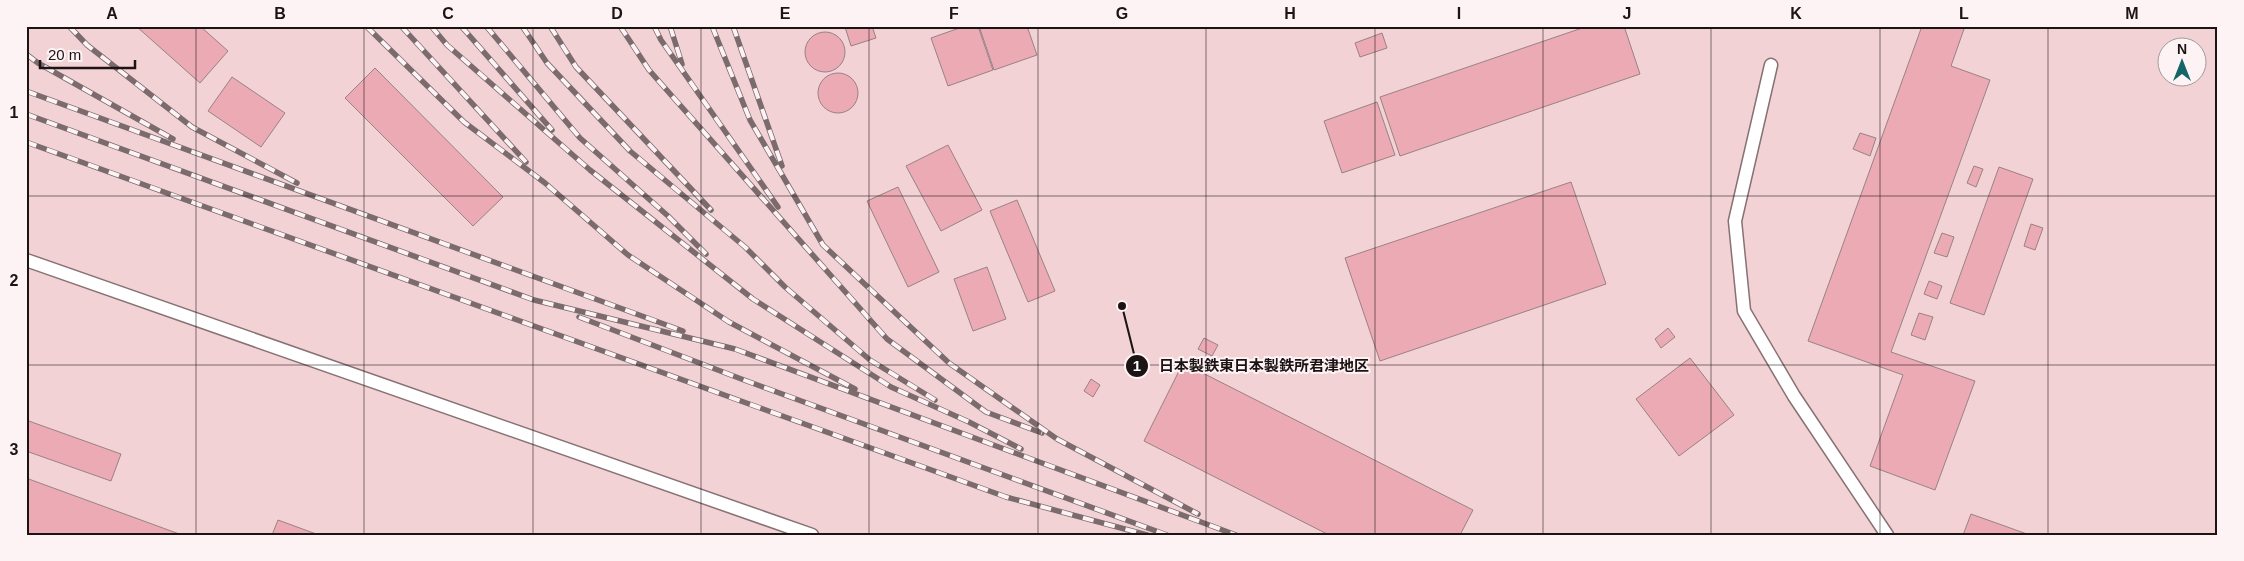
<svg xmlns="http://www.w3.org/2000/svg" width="2244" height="561" font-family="Arial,'Noto Sans JP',sans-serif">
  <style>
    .built { fill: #f3d2d6; fill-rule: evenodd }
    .building { fill: #ebaab4; stroke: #988285 }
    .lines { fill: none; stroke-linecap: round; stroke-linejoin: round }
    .service-casing { stroke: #877174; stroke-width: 15 }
    .service { stroke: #fff; stroke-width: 12 }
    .rail-casing { stroke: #7b6b6d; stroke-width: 5.5 }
    .rail { stroke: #fdf3f5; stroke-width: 4; stroke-dasharray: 11; stroke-linecap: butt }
    .grid { fill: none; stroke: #1c1314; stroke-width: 1; stroke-opacity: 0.55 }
    .leader { fill: none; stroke: #1c1314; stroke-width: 2 }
    .callout-dot { fill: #1c1314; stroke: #fdf3f5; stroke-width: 2 }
    .mark-label { font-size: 15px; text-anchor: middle; font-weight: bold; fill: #fff }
    .callout-label { font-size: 15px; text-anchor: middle; font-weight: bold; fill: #1c1314; stroke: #fdf3f5; stroke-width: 4; stroke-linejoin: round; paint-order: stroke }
    .neatline { fill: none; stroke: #1c1314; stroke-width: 2 }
    .grid-label { font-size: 16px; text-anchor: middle; font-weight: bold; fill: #1c1314 }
  </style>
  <rect width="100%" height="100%" fill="#fbe2e5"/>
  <path class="built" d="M 26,26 L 2218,26 L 2218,535 L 26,535 ZM 2166,48 L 2196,48 L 2196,78 L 2166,78 Z"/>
  <g class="building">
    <polygon points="136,26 200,26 228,51 200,83"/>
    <polygon points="872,26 876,38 851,46 845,27"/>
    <polygon points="965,26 978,26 993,70 948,86 931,38"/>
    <polygon points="979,26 1027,26 1037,55 994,70"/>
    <polygon points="1588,26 1624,26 1640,74 1400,156 1380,97"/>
    <polygon points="1922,26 1957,26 1964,29 1951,66 1990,80 1891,352 1975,381 1935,490 1870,466 1903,375 1808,341"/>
    <circle cx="825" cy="52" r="20"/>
    <polygon points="1382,33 1387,48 1360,57 1355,43"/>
    <polygon points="375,68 503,197 473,226 345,98"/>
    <circle cx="838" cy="93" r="20"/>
    <polygon points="232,77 285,113 261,147 208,111"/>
    <polygon points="1377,102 1395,155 1342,173 1324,121"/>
    <polygon points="1860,133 1876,138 1870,156 1853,149"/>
    <polygon points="948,145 982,210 941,231 906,166"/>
    <polygon points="1974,166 1983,169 1976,187 1967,183"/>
    <polygon points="1999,167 2033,179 1984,315 1950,303"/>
    <polygon points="1571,182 1606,284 1380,361 1345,258"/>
    <polygon points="898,187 939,272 908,287 867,201"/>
    <polygon points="1017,200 1055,291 1028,302 990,211"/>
    <polygon points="2031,224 2043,228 2035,250 2024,246"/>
    <polygon points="1942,233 1954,237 1947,257 1934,253"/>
    <polygon points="987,267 1006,319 973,331 954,279"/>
    <polygon points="1929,281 1942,286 1937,299 1924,294"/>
    <polygon points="1919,313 1933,317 1925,340 1911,335"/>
    <polygon points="1668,328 1675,337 1661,348 1655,339"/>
    <polygon points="1204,338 1218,345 1212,356 1198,349"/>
    <polygon points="1690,358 1734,415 1679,456 1636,399"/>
    <polygon points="1183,363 1473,510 1460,535 1329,535 1144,441"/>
    <polygon points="1091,379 1100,385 1093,397 1084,391"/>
    <polygon points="26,420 121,454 111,481 26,451"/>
    <polygon points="26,478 182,535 26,535"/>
    <polygon points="1971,514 2027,534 2026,535 1963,535"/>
    <polygon points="278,520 319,535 272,535"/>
  </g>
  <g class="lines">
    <g class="service-casing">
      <g id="service">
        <polyline points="1771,65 1735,221 1744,311 1794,396 1887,535"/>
        <polyline points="26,260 812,535"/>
      </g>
    </g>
    <use href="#service" class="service"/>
    <g class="rail-casing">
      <g id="rail">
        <polyline points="69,26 87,45 192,127 297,183"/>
        <polyline points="366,26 464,122 545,183 628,255 729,322 855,389"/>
        <polyline points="401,26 526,162"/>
        <polyline points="431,26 447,45 590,170 753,299 891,387 969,422 1021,449"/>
        <polyline points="461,26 552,130"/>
        <polyline points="486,26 580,138 668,216 706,254"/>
        <polyline points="522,26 547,63 630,151 745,247 785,287 870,360 935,400"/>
        <polyline points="550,26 576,67 711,210"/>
        <polyline points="620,26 649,70 887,339 986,412 1042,433"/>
        <polyline points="654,26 661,40 778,207"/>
        <polyline points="670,26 682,64"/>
        <polyline points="712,26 750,120 823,245 949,363 1057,439 1198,514"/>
        <polyline points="733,26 782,166"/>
        <polyline points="26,54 38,63 173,139"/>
        <polyline points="26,91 683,331"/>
        <polyline points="26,114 534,300 735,349 1236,535"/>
        <polyline points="26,142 1006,497 1147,535"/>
        <polyline points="579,317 744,380 1167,535"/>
      </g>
    </g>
    <use href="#rail" class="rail"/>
  </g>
  <path class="grid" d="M 196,26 L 196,535M 364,26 L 364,535M 533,26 L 533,535M 701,26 L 701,535M 869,26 L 869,535M 1038,26 L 1038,535M 1206,26 L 1206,535M 1375,26 L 1375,535M 1543,26 L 1543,535M 1711,26 L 1711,535M 1880,26 L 1880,535M 2048,26 L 2048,535M 26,196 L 2218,196M 26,365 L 2218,365"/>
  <path class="leader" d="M1122 306L1137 366"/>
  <g class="callout-dot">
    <circle cx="1122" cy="306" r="5"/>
    <circle cx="1137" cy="366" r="12"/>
  </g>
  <g class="mark-label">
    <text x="1137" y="371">1</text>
  </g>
  <g class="callout-label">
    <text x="1264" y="371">日本製鉄東日本製鉄所君津地区</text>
  </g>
  <rect width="2244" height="561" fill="none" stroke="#fdf3f5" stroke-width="55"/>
  <g transform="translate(2182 62)"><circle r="24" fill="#fdf3f5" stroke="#a3999b"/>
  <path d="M0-4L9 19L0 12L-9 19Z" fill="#156467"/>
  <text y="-8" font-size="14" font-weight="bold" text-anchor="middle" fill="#1c1314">N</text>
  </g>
  <path d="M40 60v8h95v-8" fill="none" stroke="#1c1314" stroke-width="2.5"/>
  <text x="48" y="60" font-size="15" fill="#1c1314" stroke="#fdf3f5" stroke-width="4" paint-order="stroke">20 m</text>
  <rect x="28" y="28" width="2188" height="506" class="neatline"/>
  <g class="grid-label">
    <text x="112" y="19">A</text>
    <text x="280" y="19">B</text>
    <text x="448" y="19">C</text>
    <text x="617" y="19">D</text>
    <text x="785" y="19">E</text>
    <text x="954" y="19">F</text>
    <text x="1122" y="19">G</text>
    <text x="1290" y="19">H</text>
    <text x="1459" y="19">I</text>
    <text x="1627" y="19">J</text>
    <text x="1796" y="19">K</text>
    <text x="1964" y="19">L</text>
    <text x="2132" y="19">M</text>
    <text x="14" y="118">1</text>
    <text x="14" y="286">2</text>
    <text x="14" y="455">3</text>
  </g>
</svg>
